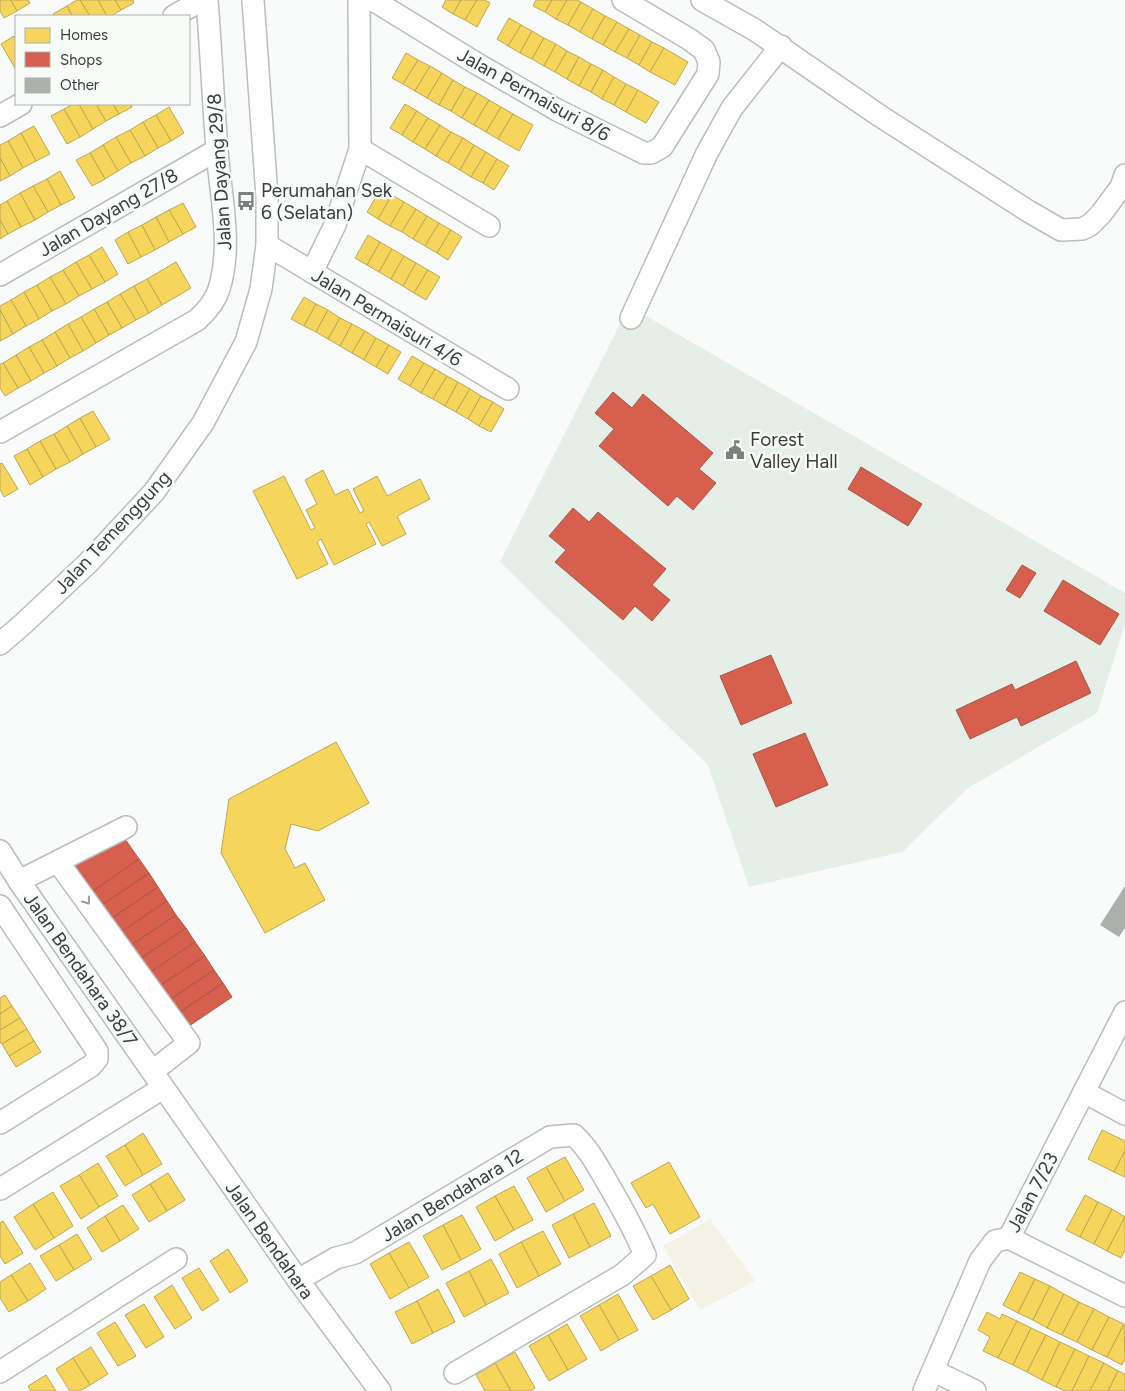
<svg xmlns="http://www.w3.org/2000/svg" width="1125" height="1391" font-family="Figtree,sans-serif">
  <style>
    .built { fill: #e6eee8 }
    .green { fill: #f3f2e5 }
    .homes { fill: #f6d55c; stroke: #bea752 }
    .shops { fill: #d6604d; stroke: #a85648 }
    .building { fill: #adafad }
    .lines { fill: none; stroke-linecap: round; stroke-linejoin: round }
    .minor-casing { stroke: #bbbdbb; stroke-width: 24 }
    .minor { stroke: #fefefe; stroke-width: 21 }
    .oneway { stroke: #9c9e9d }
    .labels { text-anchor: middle; stroke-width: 5; stroke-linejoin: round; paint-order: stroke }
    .street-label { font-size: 19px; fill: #3b3d3c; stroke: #f7fcf8 }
    .poi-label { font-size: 19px; fill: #3b3d3c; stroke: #f7fcf8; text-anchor: start }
  </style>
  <rect width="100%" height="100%" fill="#f8fbf9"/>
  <polygon class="built" points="629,306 1125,593 1125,624 1097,713 968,788 902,852 749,887 708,765 500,562"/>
  <polygon class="green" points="710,1219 755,1281 700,1310 663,1246"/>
  <g class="homes">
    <polygon points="0,0 11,0 17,11 4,18 0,11"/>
    <polygon points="11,0 28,0 30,3 17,11"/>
    <polygon points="77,0 80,0 90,16 72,16 67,6"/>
    <polygon points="80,0 98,0 107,16 90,16"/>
    <polygon points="98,0 115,0 121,10 111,16 107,16"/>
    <polygon points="115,0 133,0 134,3 121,10"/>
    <polygon points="446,0 461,0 453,14 442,7"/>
    <polygon points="461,0 477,0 465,20 453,14"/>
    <polygon points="477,0 485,0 490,3 477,27 465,20"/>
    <polygon points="536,0 552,0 545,12 533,6"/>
    <polygon points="552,0 567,0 556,19 545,12"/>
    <polygon points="567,0 577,0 581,2 568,25 556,19"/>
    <polygon points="581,2 593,9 580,32 568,25"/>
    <polygon points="67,6 72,16 55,16 53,14"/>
    <polygon points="593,9 605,16 592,39 580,32"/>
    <polygon points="605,16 617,22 603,45 592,39"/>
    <polygon points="509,18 521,25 508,46 497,39"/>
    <polygon points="617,22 629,29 615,52 603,45"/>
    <polygon points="521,25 532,31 520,53 508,46"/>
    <polygon points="629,29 640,35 627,58 615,52"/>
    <polygon points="532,31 544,38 532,59 520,53"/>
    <polygon points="640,35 652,42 639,65 627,58"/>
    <polygon points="14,36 16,39 16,70 1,44"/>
    <polygon points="544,38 556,44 544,66 532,59"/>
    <polygon points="652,42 664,48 650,72 639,65"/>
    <polygon points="556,44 567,51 555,72 544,66"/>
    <polygon points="664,48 688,62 675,85 650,72"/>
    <polygon points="567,51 579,57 567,79 555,72"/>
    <polygon points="406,53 418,60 403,84 392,78"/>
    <polygon points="579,57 591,64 579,86 567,79"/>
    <polygon points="418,60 430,66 415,91 403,84"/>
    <polygon points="591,64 603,70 591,92 579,86"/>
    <polygon points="430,66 442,73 427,98 415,91"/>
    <polygon points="603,70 614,77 602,99 591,92"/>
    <polygon points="442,73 453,80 439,105 427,98"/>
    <polygon points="614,77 626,84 614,105 602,99"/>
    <polygon points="453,80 465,87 451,111 439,105"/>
    <polygon points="626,84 638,90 626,112 614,105"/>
    <polygon points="465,87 477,93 462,118 451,111"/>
    <polygon points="638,90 659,102 646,123 626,112"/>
    <polygon points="477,93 489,100 474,125 462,118"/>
    <polygon points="489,100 501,107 486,132 474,125"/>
    <polygon points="73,104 79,104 93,129 80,137 64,109"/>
    <polygon points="79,104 96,104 106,121 93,129"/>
    <polygon points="96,104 113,104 119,114 106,121"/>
    <polygon points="113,104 131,104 132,107 119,114"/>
    <polygon points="405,104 417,111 402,135 390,128"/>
    <polygon points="169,107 184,133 171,141 156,115"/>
    <polygon points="501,107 513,114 498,139 486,132"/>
    <polygon points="64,109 80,137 67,144 51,116"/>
    <polygon points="417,111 428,118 413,142 402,135"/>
    <polygon points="513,114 533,125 519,151 498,139"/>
    <polygon points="156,115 171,141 158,148 143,122"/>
    <polygon points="428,118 440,125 425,149 413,142"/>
    <polygon points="143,122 158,148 145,156 130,130"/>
    <polygon points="440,125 451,132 436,156 425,149"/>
    <polygon points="34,126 50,154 36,161 21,133"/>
    <polygon points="130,130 145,156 131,163 116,137"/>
    <polygon points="451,132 463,138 448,163 436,156"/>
    <polygon points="21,133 36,161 23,168 8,141"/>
    <polygon points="116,137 131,163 118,171 103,145"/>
    <polygon points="463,138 474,145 460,170 448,163"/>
    <polygon points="8,141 23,168 10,176 0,158 0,145"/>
    <polygon points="103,145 118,171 105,179 90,153"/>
    <polygon points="474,145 486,152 471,177 460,170"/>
    <polygon points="486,152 497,159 483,183 471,177"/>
    <polygon points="90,153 105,179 92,186 76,160"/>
    <polygon points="0,158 10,176 0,181"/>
    <polygon points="497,159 509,166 494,190 483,183"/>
    <polygon points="60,171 75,198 61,205 47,179"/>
    <polygon points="47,179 61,205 48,212 33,186"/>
    <polygon points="33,186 48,212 35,220 20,193"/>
    <polygon points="381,188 392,195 378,219 367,212"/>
    <polygon points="20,193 35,220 21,227 7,201"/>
    <polygon points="392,195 404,202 390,226 378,219"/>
    <polygon points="7,201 21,227 8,234 0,220 0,205"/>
    <polygon points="404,202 416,209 402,232 390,226"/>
    <polygon points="183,203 196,227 183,234 169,210"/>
    <polygon points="416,209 427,216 413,239 402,232"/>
    <polygon points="169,210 183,234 169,242 156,217"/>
    <polygon points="427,216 439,223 425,246 413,239"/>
    <polygon points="156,217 169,242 155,250 142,225"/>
    <polygon points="0,220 8,234 0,239"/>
    <polygon points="439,223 451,230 437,253 425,246"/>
    <polygon points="142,225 155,250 141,257 128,232"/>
    <polygon points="451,230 462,237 448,260 437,253"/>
    <polygon points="128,232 141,257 128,264 115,240"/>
    <polygon points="368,235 380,242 367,265 355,258"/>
    <polygon points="380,242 392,249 379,272 367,265"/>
    <polygon points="102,247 118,274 105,282 89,255"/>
    <polygon points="392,249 404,256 391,279 379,272"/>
    <polygon points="89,255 105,282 92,289 76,262"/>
    <polygon points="404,256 416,263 403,286 391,279"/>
    <polygon points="76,262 92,289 79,296 63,270"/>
    <polygon points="176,262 191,288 162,305 147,279"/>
    <polygon points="416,263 428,270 414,293 403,286"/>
    <polygon points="63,270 79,296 66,304 50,277"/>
    <polygon points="428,270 440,277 426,300 414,293"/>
    <polygon points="50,277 66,304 52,311 37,285"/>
    <polygon points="147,279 162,305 149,313 134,286"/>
    <polygon points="37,285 52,311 39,319 24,292"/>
    <polygon points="134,286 149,313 136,320 120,294"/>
    <polygon points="24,292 39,319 26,326 11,300"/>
    <polygon points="120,294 136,320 122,328 107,302"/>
    <polygon points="304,297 316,304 304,326 291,319"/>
    <polygon points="11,300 26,326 13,334 0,310 0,306"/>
    <polygon points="107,302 122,328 109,335 94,309"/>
    <polygon points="316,304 328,310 316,332 304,326"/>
    <polygon points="94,309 109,335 96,343 81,317"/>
    <polygon points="0,310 13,334 0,341"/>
    <polygon points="328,310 340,318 328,339 316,332"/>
    <polygon points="81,317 96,343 83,351 68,324"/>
    <polygon points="340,318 352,324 340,346 328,339"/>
    <polygon points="68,324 83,351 70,358 55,332"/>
    <polygon points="352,324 365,331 352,353 340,346"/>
    <polygon points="365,331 376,338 364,360 352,353"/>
    <polygon points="55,332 70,358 57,366 42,340"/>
    <polygon points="376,338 389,345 376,367 364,360"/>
    <polygon points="42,340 57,366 44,373 29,347"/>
    <polygon points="389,345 401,352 388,374 376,367"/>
    <polygon points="29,347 44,373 31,381 16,355"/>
    <polygon points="16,355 31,381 18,388 3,363"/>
    <polygon points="412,356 424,363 410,386 398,379"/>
    <polygon points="3,363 18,388 5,396 0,388 0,364"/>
    <polygon points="424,363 435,369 421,393 410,386"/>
    <polygon points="435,369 447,376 433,399 421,393"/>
    <polygon points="447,376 458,382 445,406 433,399"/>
    <polygon points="458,382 470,389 456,412 445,406"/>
    <polygon points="470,389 481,396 468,419 456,412"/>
    <polygon points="481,396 493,402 479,426 468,419"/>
    <polygon points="493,402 504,409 491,432 479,426"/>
    <polygon points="93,411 110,439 96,447 80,418"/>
    <polygon points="80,418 96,447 83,454 67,426"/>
    <polygon points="67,426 83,454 70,462 54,434"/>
    <polygon points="54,434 70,462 56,469 40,441"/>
    <polygon points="40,441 56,469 43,477 27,449"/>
    <polygon points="27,449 43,477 30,485 14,456"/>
    <polygon points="2,463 18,489 4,497 0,489 0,464"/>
    <polygon points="323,470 335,495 348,489 360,513 364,511 353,489 377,476 387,496 420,479 430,499 397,516 406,534 382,546 369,522 366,524 376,544 334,565 321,539 317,542 328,564 297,579 253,491 284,476 311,530 315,528 306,510 317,504 305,480"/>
    <polygon points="336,742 369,803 318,831 291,824 285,849 295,868 305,863 325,900 265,933 221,853 229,799"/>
    <polygon points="5,995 12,1006 0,1014 0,998"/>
    <polygon points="12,1006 20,1018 0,1030 0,1014"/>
    <polygon points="20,1018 27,1029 2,1044 0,1042 0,1030"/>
    <polygon points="27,1029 34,1041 9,1056 2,1044"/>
    <polygon points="34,1041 41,1052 16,1067 9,1056"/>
    <polygon points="1102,1130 1125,1141 1125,1151 1114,1172 1088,1159"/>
    <polygon points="143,1133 162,1164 143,1175 125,1145"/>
    <polygon points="125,1145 143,1175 125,1186 106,1156"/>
    <polygon points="1125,1151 1125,1177 1114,1172"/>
    <polygon points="565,1157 584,1190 565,1201 546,1167"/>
    <polygon points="669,1162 700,1217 670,1234 653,1204 646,1208 631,1183"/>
    <polygon points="98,1163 118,1196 99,1207 79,1175"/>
    <polygon points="546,1167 565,1201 546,1212 527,1178"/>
    <polygon points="168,1173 185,1200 167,1211 150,1184"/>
    <polygon points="79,1175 99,1207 81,1219 60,1186"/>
    <polygon points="150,1184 167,1211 149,1222 132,1195"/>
    <polygon points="514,1186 533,1220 514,1230 495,1196"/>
    <polygon points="53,1192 73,1226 54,1238 33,1204"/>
    <polygon points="1085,1195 1098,1202 1080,1237 1066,1230"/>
    <polygon points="495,1196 514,1230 495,1241 476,1207"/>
    <polygon points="1098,1202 1112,1209 1094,1244 1080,1237"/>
    <polygon points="594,1203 611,1236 590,1247 573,1214"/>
    <polygon points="33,1204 54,1238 35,1250 14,1217"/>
    <polygon points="123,1205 139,1229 120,1241 105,1216"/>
    <polygon points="1112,1209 1125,1217 1107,1251 1094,1244"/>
    <polygon points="573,1214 590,1247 569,1258 552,1225"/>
    <polygon points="462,1215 481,1249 461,1260 443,1225"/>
    <polygon points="105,1216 120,1241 102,1252 87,1228"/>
    <polygon points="1125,1217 1125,1250 1121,1258 1107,1251"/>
    <polygon points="3,1221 23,1253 5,1264 0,1256 0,1223"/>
    <polygon points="443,1225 461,1260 442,1270 423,1236"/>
    <polygon points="543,1231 561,1264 539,1276 521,1242"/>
    <polygon points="77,1234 92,1259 74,1270 59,1245"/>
    <polygon points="409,1242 429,1277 409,1288 389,1253"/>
    <polygon points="521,1242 539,1276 517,1288 499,1254"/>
    <polygon points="59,1245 74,1270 56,1281 40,1256"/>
    <polygon points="228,1249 248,1281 230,1293 210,1261"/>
    <polygon points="389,1253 409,1288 390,1299 370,1264"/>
    <polygon points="491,1259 509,1293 486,1305 469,1271"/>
    <polygon points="30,1263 46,1289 28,1301 11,1275"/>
    <polygon points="670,1265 689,1299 671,1310 651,1276"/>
    <polygon points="199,1268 219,1300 202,1311 182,1278"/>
    <polygon points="469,1271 486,1305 464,1317 446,1283"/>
    <polygon points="1020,1272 1035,1279 1018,1313 1003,1305"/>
    <polygon points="11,1275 28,1301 9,1312 0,1298 0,1282"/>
    <polygon points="651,1276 671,1310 653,1320 633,1286"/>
    <polygon points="1035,1279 1050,1286 1033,1320 1018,1313"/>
    <polygon points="172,1285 192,1318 175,1329 154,1297"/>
    <polygon points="1050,1286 1064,1294 1047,1328 1033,1320"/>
    <polygon points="438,1289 455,1322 433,1333 417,1301"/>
    <polygon points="618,1294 638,1330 619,1340 599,1305"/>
    <polygon points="1064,1294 1079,1302 1062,1335 1047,1328"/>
    <polygon points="417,1301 433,1333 412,1344 395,1312"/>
    <polygon points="1079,1302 1094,1309 1077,1342 1062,1335"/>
    <polygon points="144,1304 164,1337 146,1348 125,1315"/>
    <polygon points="599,1305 619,1340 601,1351 580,1316"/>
    <polygon points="1094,1309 1109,1317 1092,1350 1077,1342"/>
    <polygon points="987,1312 1000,1319 1002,1314 1017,1321 998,1358 983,1351 990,1337 978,1330"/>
    <polygon points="1109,1317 1124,1324 1107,1357 1092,1350"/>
    <polygon points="1017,1321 1031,1328 1013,1365 998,1358"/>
    <polygon points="115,1322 136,1356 118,1366 97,1333"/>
    <polygon points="567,1324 587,1359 568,1370 548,1335"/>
    <polygon points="1124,1324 1125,1359 1122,1365 1107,1357"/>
    <polygon points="1031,1328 1046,1335 1027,1372 1013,1365"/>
    <polygon points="548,1335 568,1370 549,1381 529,1346"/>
    <polygon points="1046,1335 1060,1342 1042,1380 1027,1372"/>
    <polygon points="1060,1342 1075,1349 1056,1387 1042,1380"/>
    <polygon points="91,1347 108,1374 90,1385 73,1358"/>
    <polygon points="1075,1349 1089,1356 1072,1391 1065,1391 1056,1387"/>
    <polygon points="515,1352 535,1388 530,1391 511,1391 495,1363"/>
    <polygon points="1089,1356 1104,1363 1090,1391 1072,1391"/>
    <polygon points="73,1358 90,1385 80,1391 70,1391 56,1369"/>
    <polygon points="495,1363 511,1391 485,1391 476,1375"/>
    <polygon points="1104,1363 1118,1371 1108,1391 1090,1391"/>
    <polygon points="1118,1371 1125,1374 1125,1391 1108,1391"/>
    <polygon points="46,1375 56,1391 31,1391 28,1386"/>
  </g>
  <g class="shops">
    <polygon points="613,392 632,408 643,394 713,453 699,469 716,483 693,510 677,496 668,506 599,446 614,429 595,413"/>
    <polygon points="861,467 922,504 908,526 848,489"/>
    <polygon points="573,508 589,522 598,512 666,569 652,585 670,600 652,621 635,606 623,620 555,562 566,550 549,536"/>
    <polygon points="1022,565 1036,573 1020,598 1006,590"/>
    <polygon points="1063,580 1119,614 1100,645 1044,611"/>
    <polygon points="771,655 792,703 741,725 720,676"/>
    <polygon points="1076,661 1091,693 1021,726 1017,717 970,739 956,710 1012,684 1015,690"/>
    <polygon points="805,733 828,785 776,807 753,754"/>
    <polygon points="125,839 139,859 93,891 75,865"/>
    <polygon points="139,859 149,873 102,905 93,891"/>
    <polygon points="149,873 158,887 112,918 102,905"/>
    <polygon points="158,887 167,901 121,932 112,918"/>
    <polygon points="167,901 176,915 130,946 121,932"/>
    <polygon points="176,915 186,928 140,959 130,946"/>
    <polygon points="186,928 195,942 149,973 140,959"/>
    <polygon points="195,942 205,956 158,987 149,973"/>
    <polygon points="205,956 214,970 168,1001 158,987"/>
    <polygon points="214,970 223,983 177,1014 168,1001"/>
    <polygon points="223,983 232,997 186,1028 177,1014"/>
  </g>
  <polygon class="building" points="1125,886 1125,928 1119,937 1100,925"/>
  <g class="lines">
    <g class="minor-casing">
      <g id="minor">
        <polyline points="373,0 479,65 557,110 644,153 651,153 662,147 708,74 709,62 704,50 689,39 623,0"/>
        <polyline points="702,0 755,30 880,116 1028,211 1061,230 1082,229 1090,225 1101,214 1121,187 1125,175"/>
        <polyline points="174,16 202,0"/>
        <polyline points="0,116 21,104"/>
        <polyline points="360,149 489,226"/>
        <polyline points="267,245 508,389"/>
        <polyline points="312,272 335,225 360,149 359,0"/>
        <polyline points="0,275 217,150"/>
        <polyline points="631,318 707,153 732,108 781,46"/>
        <path d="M 0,432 L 197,320 C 207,311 215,302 219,289 C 233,244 220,195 217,149 C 213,99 211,50 207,0"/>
        <polyline points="0,644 23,624 88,563 154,492 203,423 246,342 261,289 267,245 267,197 253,0"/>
        <polyline points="0,851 19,881 298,1280 380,1391"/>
        <polyline points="58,862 189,1043 153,1071"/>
        <polyline points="19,881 126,827"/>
        <polyline points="0,906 97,1051 97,1059 91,1066 0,1123"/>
        <polyline points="1084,1092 1125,1114"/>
        <polyline points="0,1189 163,1088"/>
        <polyline points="1009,1238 1125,1296"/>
        <path d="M 298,1280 L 336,1258 L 355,1253 L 550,1137 L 574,1135 C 589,1149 597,1165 607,1182 C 621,1206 634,1229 645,1255 L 622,1275 L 455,1373"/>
        <polyline points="934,1371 975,1391"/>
        <polyline points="0,1372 176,1259"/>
        <polyline points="924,1391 980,1261 995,1241 1009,1238 1125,1012"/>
      </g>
    </g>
    <use href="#minor" class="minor"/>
  </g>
  <defs><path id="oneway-chevron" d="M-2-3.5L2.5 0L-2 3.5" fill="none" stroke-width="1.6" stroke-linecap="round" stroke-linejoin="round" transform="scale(1.25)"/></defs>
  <use class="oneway" href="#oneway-chevron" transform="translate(87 901) rotate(54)"/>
  <defs>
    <g id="bus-bare" transform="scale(1.5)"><path d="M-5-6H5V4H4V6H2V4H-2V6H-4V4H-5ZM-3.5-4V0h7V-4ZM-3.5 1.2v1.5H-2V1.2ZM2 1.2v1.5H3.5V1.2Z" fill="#7d807e" stroke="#f7fcf8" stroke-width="2.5" paint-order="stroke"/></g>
    <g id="civic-bare" transform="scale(1.5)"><path d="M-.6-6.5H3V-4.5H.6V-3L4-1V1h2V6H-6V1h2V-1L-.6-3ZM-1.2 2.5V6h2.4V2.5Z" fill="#7d807e" stroke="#f7fcf8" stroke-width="2.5" paint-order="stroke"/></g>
  </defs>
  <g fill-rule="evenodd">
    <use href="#bus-bare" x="246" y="201"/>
    <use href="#civic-bare" x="735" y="450"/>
  </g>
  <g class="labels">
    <g class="street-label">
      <text transform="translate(534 94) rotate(29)" y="7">Jalan Permaisuri 8/6</text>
      <text transform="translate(219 172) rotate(-94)" y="7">Jalan Dayang 29/8</text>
      <text transform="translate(108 212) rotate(-30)" y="7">Jalan Dayang 27/8</text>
      <text transform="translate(387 317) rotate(31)" y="7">Jalan Permaisuri 4/6</text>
      <text transform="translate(112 532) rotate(-47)" y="7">Jalan Temenggung</text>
      <text transform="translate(81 969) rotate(55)" y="7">Jalan Bendahara 38/7</text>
      <text transform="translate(1032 1192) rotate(-62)" y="7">Jalan 7/23</text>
      <text transform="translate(452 1195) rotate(-31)" y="7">Jalan Bendahara 12</text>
      <text transform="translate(270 1240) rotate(55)" y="7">Jalan Bendahara</text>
    </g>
    <g class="poi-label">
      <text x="261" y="197">Perumahan Sek<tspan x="261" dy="22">6 (Selatan)</tspan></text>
      <text x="750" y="446">Forest<tspan x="750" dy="22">Valley Hall</tspan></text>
    </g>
  </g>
  <rect x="15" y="15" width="175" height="90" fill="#f7fcf8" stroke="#acb0ad"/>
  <rect x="25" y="28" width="25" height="15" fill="#f6d55c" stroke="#acb0ad"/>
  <text x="60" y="40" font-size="15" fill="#3b3d3c">Homes</text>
  <rect x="25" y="52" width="25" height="15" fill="#d6604d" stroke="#acb0ad"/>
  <text x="60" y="65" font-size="15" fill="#3b3d3c">Shops</text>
  <rect x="25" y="78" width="25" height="15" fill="#adafad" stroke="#acb0ad"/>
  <text x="60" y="90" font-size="15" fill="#3b3d3c">Other</text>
</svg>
